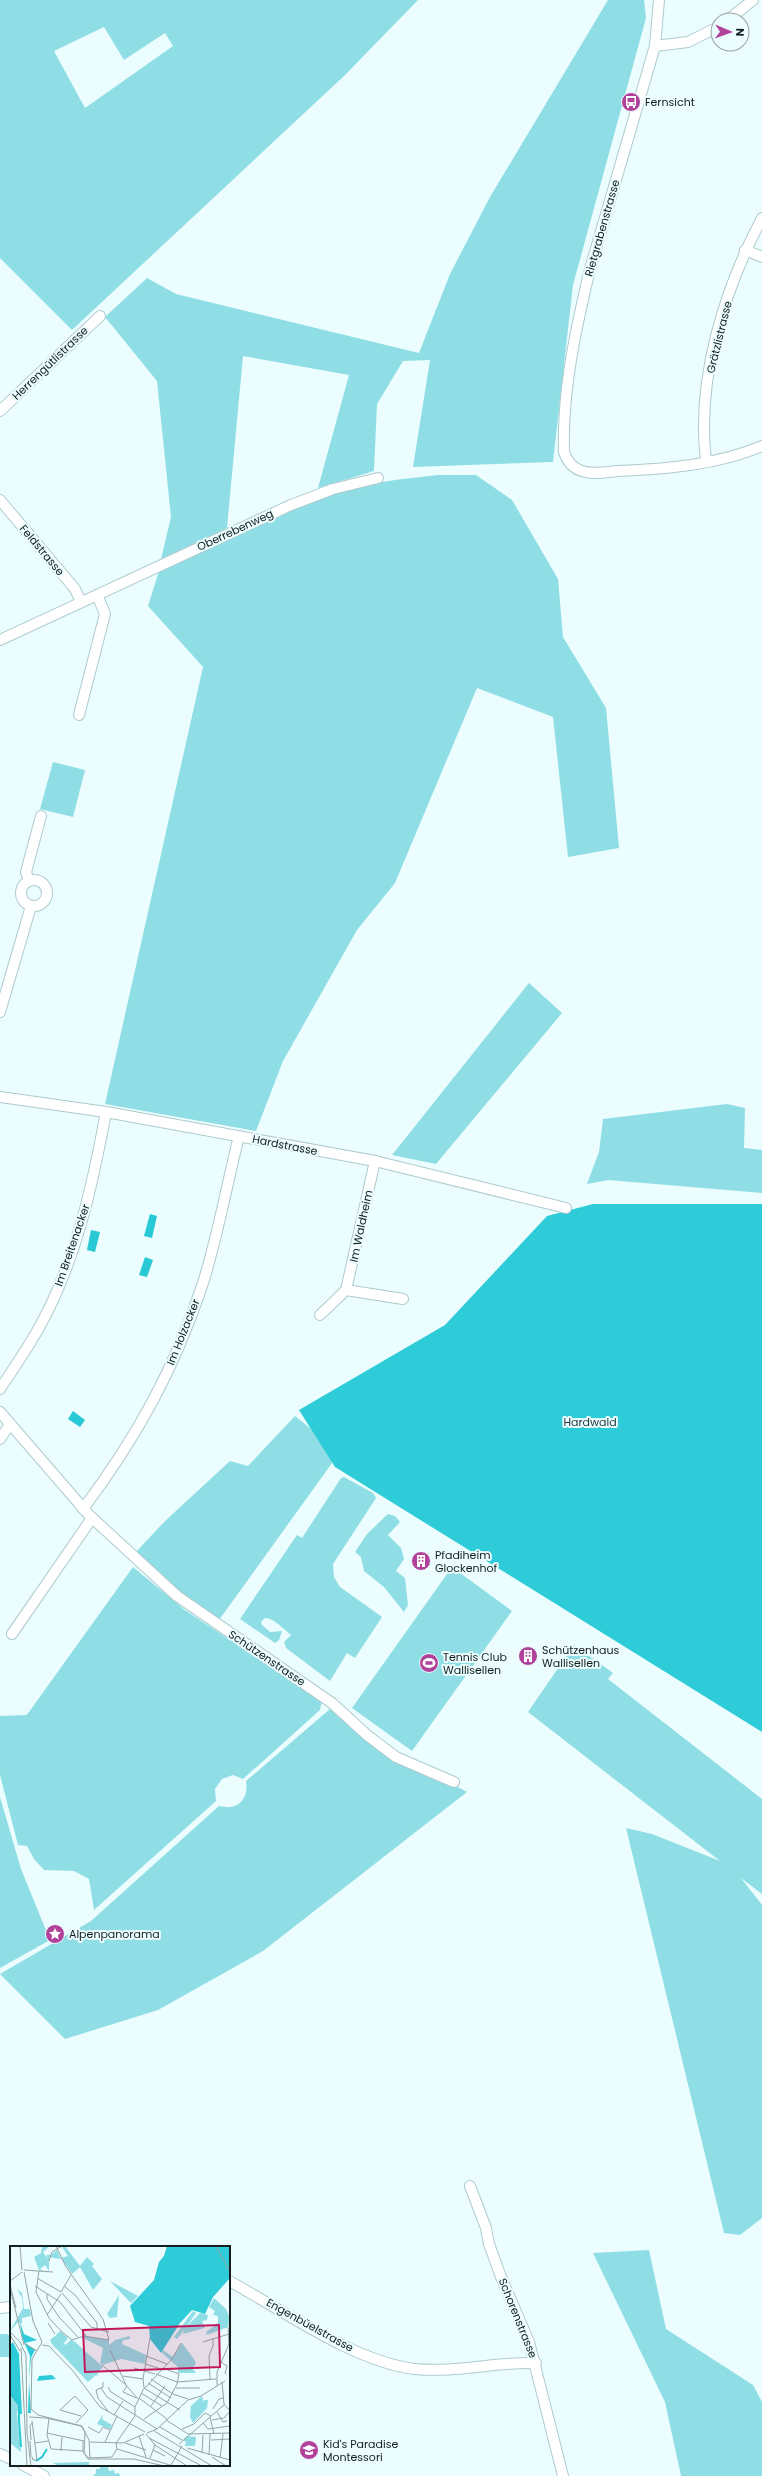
<svg xmlns="http://www.w3.org/2000/svg" width="762" height="2476" font-family="Poppins,sans-serif">
  <style>
    .green { fill: #90dee5; fill-rule: evenodd }
    .forest { fill: #2ecbd8 }
    .water { fill: #28c8d5 }
    .lines { fill: none; stroke-linecap: round; stroke-linejoin: round }
    .street-casing { stroke: #aecbce; stroke-width: 12 }
    .street { stroke: #fff; stroke-width: 10 }
    .labels { text-anchor: middle; stroke-width: 4; stroke-linejoin: round; paint-order: stroke }
    .poi-label { font-size: 11px; fill: #131e1f; stroke: #ebfdfe; text-anchor: start }
    .street-label { font-size: 11px; fill: #131e1f; stroke: #ebfdfe }
    .park-label { font-size: 11px; fill: #21393c; stroke: #ebfdfe }
    .inset-river { fill: none; stroke: #28c8d5; stroke-width: 2 }
    .inset-road { fill: none; stroke: #95a4a5; stroke-width: 1 }
    .view { fill: #c2185b; fill-opacity: 0.15; stroke: #c2185b; stroke-width: 2 }
    .inset-edge { fill: none; stroke: #131e1f; stroke-width: 2 }
  </style>
  <rect width="100%" height="100%" fill="#ebfdfe"/>
  <g class="green">
    <path d="M 0,0 L 418,0 L 345,75 L 72,330 L 0,258 ZM 104,27 L 124,60 L 165,33 L 173,46 L 85,108 L 54,51 Z"/>
    <polygon points="608,0 644,0 646,18 573,285 553,462 413,467 430,360 403,361 377,404 374,471 318,488 349,375 243,356 227,528 161,559 171,517 157,381 105,317 147,278 176,294 419,353 450,274 490,197"/>
    <path d="M 438,475 L 476,475 L 512,500 L 558,579 L 563,637 L 606,708 L 619,848 L 568,857 L 553,717 L 477,688 L 395,883 L 357,930 L 283,1061 L 256,1131 L 105,1104 L 203,667 L 148,606 L 159,571 C 216,544 273,511 333,493 C 368,482 403,479 438,475 Z"/>
    <polygon points="53,762 85,770 73,817 40,809"/>
    <polygon points="529,983 562,1013 436,1164 392,1155"/>
    <polygon points="727,1104 745,1108 744,1148 762,1150 762,1193 608,1180 587,1184 599,1152 603,1119"/>
    <polygon points="295,1416 340,1452 219,1620 183,1595 136,1552 164,1522 230,1461 248,1466"/>
    <path d="M 344,1477 L 373,1493 L 376,1498 L 333,1564 L 334,1577 L 340,1587 L 382,1617 L 355,1658 L 347,1653 L 330,1681 L 286,1648 L 284,1642 L 291,1635 C 283,1629 274,1618 265,1618 L 261,1622 L 262,1625 L 270,1632 L 282,1631 L 279,1640 L 275,1643 L 240,1619 L 297,1535 L 302,1538 L 341,1478 Z"/>
    <polygon points="388,1514 395,1516 400,1522 388,1535 401,1548 404,1559 396,1571 405,1578 408,1605 404,1612 384,1587 364,1571 361,1557 355,1552 367,1534"/>
    <polygon points="133,1567 185,1610 322,1701 320,1710 243,1779 233,1775 222,1779 215,1789 216,1801 94,1910 89,1879 74,1871 44,1870 34,1859 27,1846 18,1845 0,1775 0,1716 26,1715 29,1712"/>
    <polygon points="452,1567 512,1611 412,1751 352,1708"/>
    <polygon points="574,1645 613,1673 608,1679 762,1799 762,1894 741,1878 762,1905 762,2218 740,2235 724,2233 626,1828 652,1834 720,1861 528,1712"/>
    <path d="M 330,1709 L 361,1736 L 467,1792 L 263,1951 L 158,2010 L 65,2039 L 0,1974 L 91,1921 L 219,1806 C 238,1811 249,1799 246,1781 Z"/>
    <polygon points="0,1797 21,1869 50,1940 0,1968"/>
    <polygon points="649,2250 666,2329 753,2385 762,2402 762,2476 681,2476 665,2402 593,2253"/>
    <polygon points="0,2334 7,2334 11,2337 11,2357 0,2357"/>
    <polygon points="100,2465 108,2467 109,2471 114,2470 115,2474 119,2473 120,2476 93,2476 96,2473 96,2469 100,2469"/>
  </g>
  <polygon class="forest" points="593,1204 762,1204 762,1732 335,1467 299,1410 445,1325 547,1216"/>
  <g class="water">
    <polygon points="150,1214 157,1216 152,1238 144,1236"/>
    <polygon points="91,1230 100,1232 95,1252 87,1250"/>
    <polygon points="145,1257 153,1260 147,1277 139,1275"/>
    <polygon points="73,1411 85,1420 80,1427 68,1419"/>
  </g>
  <g class="lines">
    <g class="street-casing">
      <g id="street">
        <path d="M 659,0 L 655,46 L 590,269 C 576,328 562,391 564,452 C 567,461 572,468 582,471 C 593,475 607,472 618,471 C 666,469 717,465 762,446"/>
        <polyline points="728,20 753,0"/>
        <polyline points="655,46 688,42 718,27"/>
        <polyline points="745,250 762,257"/>
        <polyline points="0,411 100,316"/>
        <path d="M 706,461 C 696,380 724,290 762,218"/>
        <polyline points="0,500 75,589 81,602"/>
        <polyline points="0,640 291,505 333,489 378,478"/>
        <polyline points="79,715 105,614 97,595"/>
        <circle cx="34" cy="893" r="13"/>
        <polyline points="29,881 26,872 41,816"/>
        <polyline points="0,1012 31,906"/>
        <polyline points="0,1097 106,1112 375,1161 566,1208"/>
        <polyline points="346,1290 403,1299"/>
        <polyline points="320,1315 346,1290 375,1161"/>
        <path d="M 0,1389 C 12,1371 25,1352 36,1333 C 75,1266 92,1188 106,1112"/>
        <polyline points="0,1412 89,1515 177,1596 332,1703 367,1735 396,1757 454,1782"/>
        <polyline points="0,1439 10,1424"/>
        <path d="M 83,1509 C 137,1437 175,1368 203,1283 C 218,1235 227,1184 239,1136"/>
        <polyline points="12,1634 92,1518"/>
        <polyline points="470,2186 486,2228 489,2244 501,2277 529,2342 563,2476"/>
        <path d="M 229,2281 C 283,2310 354,2362 415,2369 C 455,2373 495,2362 536,2363"/>
        <polyline points="0,2308 11,2307"/>
        <polyline points="0,2454 11,2459"/>
        <polyline points="23,2465 44,2476"/>
      </g>
    </g>
    <use href="#street" class="street"/>
  </g>
  <defs>
    <g id="bus-disc" transform="scale(1)"><circle r="9.5" fill="#b2419c" stroke="#ebfdfe"/><path d="M-5-6H5V4H4V6H2V4H-2V6H-4V4H-5ZM-3.5-4V0h7V-4ZM-3.5 1.2v1.5H-2V1.2ZM2 1.2v1.5H3.5V1.2Z" fill="#fff"/></g>
    <g id="building-disc" transform="scale(1)"><circle r="9.5" fill="#b2419c" stroke="#ebfdfe"/><path d="M-4-6H4V6H1V3H-1V6H-4ZM-2.5-4.3h1.7v1.8h-1.7ZM.8-4.3h1.7v1.8H.8ZM-2.5-1h1.7V.8h-1.7ZM.8-1h1.7V.8H.8Z" fill="#fff"/></g>
    <g id="stadium-disc" transform="scale(1)"><circle r="9.5" fill="#b2419c" stroke="#ebfdfe"/><path d="M0-5a6.5 5 0 1 0 0 10a6.5 5 0 1 0 0-10ZM-3.5-1.8h7v3.6h-7Z" fill="#fff"/></g>
    <g id="sight-disc" transform="scale(1)"><circle r="9.5" fill="#b2419c" stroke="#ebfdfe"/><path d="M0-6L1.8-2.2L6-1.7L2.9 1.2L3.7 5.4L0 3.3L-3.7 5.4L-2.9 1.2L-6-1.7L-1.8-2.2Z" fill="#fff"/></g>
    <g id="school-disc" transform="scale(1)"><circle r="9.5" fill="#b2419c" stroke="#ebfdfe"/><path d="M0-5L7-2L0 1L-7-2ZM-4 1L0 2.5L4 1V4Q0 6-4 4Z" fill="#fff"/></g>
  </defs>
  <g fill-rule="evenodd">
    <use href="#bus-disc" x="631" y="102"/>
    <use href="#building-disc" x="421" y="1561"/>
    <use href="#building-disc" x="528" y="1656"/>
    <use href="#stadium-disc" x="429" y="1663"/>
    <use href="#sight-disc" x="55" y="1934"/>
    <use href="#school-disc" x="309" y="2450"/>
  </g>
  <g class="labels">
    <g class="poi-label">
      <text x="645" y="106">Fernsicht</text>
      <text x="435" y="1559">Pfadiheim<tspan x="435" dy="13">Glockenhof</tspan></text>
      <text x="542" y="1654">Schützenhaus<tspan x="542" dy="13">Wallisellen</tspan></text>
      <text x="443" y="1661">Tennis Club<tspan x="443" dy="13">Wallisellen</tspan></text>
      <text x="69" y="1938">Alpenpanorama</text>
      <text x="323" y="2448">Kid's Paradise<tspan x="323" dy="13">Montessori</tspan></text>
    </g>
    <g class="street-label">
      <text transform="translate(602 228) rotate(-74)" y="4">Rietgrabenstrasse</text>
      <text transform="translate(719 337) rotate(-76)" y="4">Grätzlistrasse</text>
      <text transform="translate(50 363) rotate(-44)" y="4">Herrengütlistrasse</text>
      <text transform="translate(235 530) rotate(-25)" y="4">Oberrebenweg</text>
      <text transform="translate(42 550) rotate(50)" y="4">Feldstrasse</text>
      <text transform="translate(285 1145) rotate(11)" y="4">Hardstrasse</text>
      <text transform="translate(361 1226) rotate(-78)" y="4">Im Waldheim</text>
      <text transform="translate(72 1245) rotate(-71)" y="4">Im Breitenacker</text>
      <text transform="translate(183 1332) rotate(-68)" y="4">Im Holzacker</text>
      <text transform="translate(267 1658) rotate(34)" y="4">Schützenstrasse</text>
      <text transform="translate(518 2318) rotate(68)" y="4">Schorenstrasse</text>
      <text transform="translate(310 2325) rotate(29)" y="4">Engenbüelstrasse</text>
    </g>
    <g class="park-label">
      <text x="590" y="1426">Hardwald</text>
    </g>
  </g>
  <g transform="translate(10 2246)">
    <rect width="220" height="220" fill="#ebfdfe"/>
    <path d="M 30,0 L 40,0 L 33,6 L 38,14 L 36,9 L 41,9 L 47,4 L 51,13 L 39,11 L 39,25 L 35,19 L 30,23 L 36,27 L 29,24 L 24,11 L 31,7 L 32,1 ZM 55,0 L 70,20 L 77,11 L 84,18 L 82,20 L 92,33 L 83,44 L 70,21 L 62,28 L 51,12 L 58,10 L 52,1 ZM 100,35 L 128,50 L 121,57 ZM 7,43 L 12,47 L 14,63 L 20,63 L 21,70 L 12,72 L 12,78 L 8,76 L 0,85 L 13,62 L 12,52 ZM 109,49 L 107,71 L 100,72 L 97,68 ZM 204,52 L 216,63 L 220,72 L 218,81 L 197,89 L 196,86 L 208,77 L 208,70 L 203,69 L 205,65 L 199,61 ZM 183,65 L 186,67 L 177,80 L 190,67 L 198,69 L 197,74 L 192,75 L 195,82 L 173,88 L 174,84 L 167,93 L 164,91 ZM 50,85 L 58,92 L 54,97 L 55,99 L 61,94 L 64,95 L 93,121 L 87,127 L 89,130 L 86,129 L 78,136 L 42,98 L 40,94 L 45,90 L 47,91 L 46,89 ZM 74,90 L 99,94 L 99,99 L 105,94 L 120,90 L 120,93 L 113,94 L 112,98 L 136,109 L 135,118 L 111,113 L 92,119 L 90,117 L 93,102 L 71,91 ZM 172,97 L 184,113 L 186,118 L 182,122 L 186,127 L 168,127 L 168,121 L 152,107 L 153,104 L 163,111 ZM 0,147 L 9,159 L 7,168 L 11,206 L 0,197 ZM 192,150 L 194,157 L 194,154 L 198,154 L 197,162 L 183,177 L 180,171 L 181,160 ZM 93,168 L 92,173 L 102,179 L 100,183 L 87,178 ZM 177,190 L 186,191 L 185,200 L 175,200 L 176,196 L 173,194 ZM 79,216 L 79,220 L 48,220 L 43,217 Z" fill="#90dee5"/>
    <path d="M 157,0 L 220,0 L 220,32 L 203,51 L 195,68 L 182,64 L 170,77 L 151,107 L 140,93 L 139,80 L 125,76 L 120,60 L 144,34 L 149,16 L 154,10 ZM 10,76 L 14,88 L 27,94 L 15,97 L 25,104 L 21,112 L 19,135 L 21,167 L 18,167 L 20,110 L 12,91 ZM 3,96 L 9,108 L 12,168 L 8,168 L 9,159 L 0,147 L 0,99 ZM 42,129 L 46,133 L 27,135 L 29,130 Z" fill="#2ecbd8"/>
    <path class="inset-river" d="M 0,147 L 9,159 L 9,174M 9,174 L 11,201M 26,215 L 32,211 L 37,203"/>
    <path class="inset-road" d="M 10,0 L 12,24M 206,0 L 220,26M 39,15 L 42,6 L 52,0M 14,24 L 43,26M 29,25 L 26,46 L 39,72 L 52,86 L 62,94 L 74,90 L 99,94 L 93,73 L 56,21 L 46,0M 14,26 L 23,75 L 32,96 L 22,113 L 21,163 L 28,169 L 72,180 L 79,194 L 80,212M 27,32 L 51,46M 0,35 L 12,26M 0,39 L 6,62M 25,40 L 50,56 L 76,90M 54,40 L 65,49 L 87,77 L 87,84M 0,42 L 14,99M 51,46 L 61,29M 52,47 L 81,81 L 99,86M 37,48 L 37,53 L 49,71 L 68,91M 37,69 L 51,48M 38,77 L 45,88M 0,86 L 10,96 L 16,109 L 17,187 L 21,220M 0,89 L 10,105M 193,96 L 219,88M 14,97 L 27,105M 32,99 L 39,100 L 63,125 L 90,161 L 135,186M 11,102 L 17,220M 100,104 L 116,139M 136,110 L 157,118M 211,116 L 217,120 L 215,128M 135,118 L 151,123M 92,119 L 116,139 L 128,153M 124,122 L 145,128M 146,128 L 167,136 L 206,133M 113,130 L 133,133M 141,133 L 163,148 L 178,153M 200,133 L 199,110 L 203,100 L 203,92M 212,136 L 214,158 L 220,165M 138,137 L 161,152M 207,139 L 207,126 L 219,98 L 218,81M 117,140 L 113,146 L 126,152M 98,141 L 101,146 L 125,161M 91,142 L 97,151 L 147,183M 134,142 L 133,133 L 140,92M 134,142 L 170,164M 166,142 L 190,142M 86,144 L 88,152 L 98,165M 86,144 L 93,141 L 93,136M 131,147 L 152,160M 129,152 L 157,173M 141,160 L 155,140M 203,163 L 209,153 L 213,152M 207,166 L 213,176 L 217,175M 104,169 L 113,155M 19,171 L 36,172 L 71,180 L 75,186 L 74,207 L 78,213 L 124,213 L 154,220M 200,171 L 204,188M 39,172 L 37,189 L 41,203 L 73,205M 134,173 L 157,157 L 167,138 L 169,128 L 153,122M 156,174 L 178,188M 202,174 L 214,172 L 220,165M 22,175 L 27,214 L 23,214 L 22,211M 66,177 L 78,164 L 65,150 L 50,164 L 71,170M 193,177 L 198,183 L 220,180M 78,181 L 89,187 L 93,181 L 100,184M 150,181 L 172,194M 172,183 L 184,178 L 195,167 L 201,170M 144,185 L 202,220M 37,187 L 74,195M 137,187 L 147,183 L 178,154 L 191,150 L 215,135M 136,188 L 145,199 L 177,220M 178,188 L 220,187M 129,190 L 136,211M 139,192 L 192,220M 21,194 L 20,180 L 22,177M 201,194 L 220,193M 20,195 L 21,211M 73,195 L 73,205 L 78,212 L 102,211 L 107,203M 80,196 L 113,197 L 134,188M 95,196 L 107,170M 25,197 L 38,195M 115,197 L 136,204M 169,198 L 214,159M 177,202 L 220,214M 107,203 L 106,197 L 125,170 L 125,161 L 133,144 L 162,113 L 171,97M 107,203 L 163,220M 143,204 L 155,210M 51,205 L 52,191M 192,207 L 193,189M 199,209 L 200,188M 202,211 L 216,220M 140,212 L 145,199M 210,212 L 213,188M 161,219 L 172,200"/>
    <path class="view" d="M 209,79 L 210,121 L 75,126 L 73,84 Z"/>
    <rect width="220" height="220" class="inset-edge"/>
  </g>
  <g transform="translate(730 32) rotate(92)"><circle r="19" fill="#ebfdfe" stroke="#95a4a5"/>
  <path d="M0-3L7 15L0 10L-7 15Z" fill="#b2419c"/>
  <text y="-6" font-size="11" font-weight="bold" text-anchor="middle" fill="#131e1f">N</text>
  </g>
</svg>
